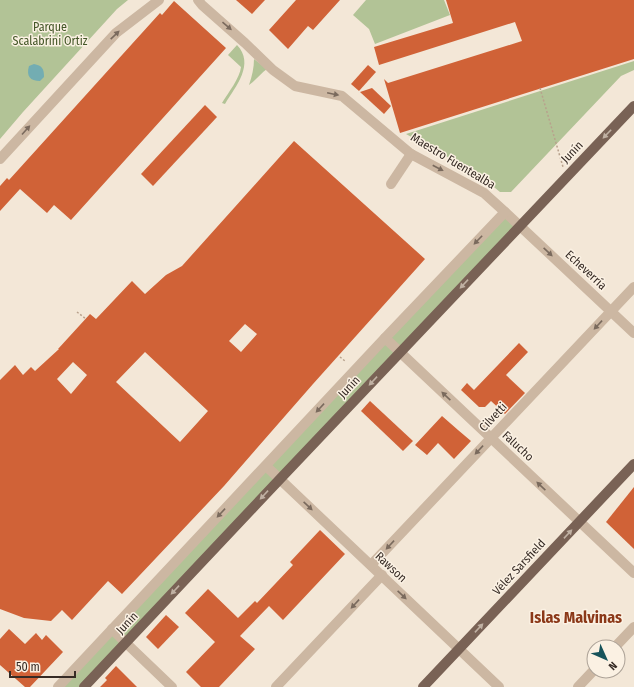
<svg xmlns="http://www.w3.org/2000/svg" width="634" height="687" font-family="'Fira Sans Condensed',sans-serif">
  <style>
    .green { fill: #b2c396 }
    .water { fill: #73adb2 }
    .building { fill: #d06237; fill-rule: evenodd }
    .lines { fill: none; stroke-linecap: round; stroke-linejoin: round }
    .path { stroke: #b8a18c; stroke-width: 1.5; stroke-dasharray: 2 2; stroke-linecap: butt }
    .minor { stroke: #ccb7a2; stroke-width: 10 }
    .major { stroke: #796255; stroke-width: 10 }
    .oneway { fill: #7a6a5d }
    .oneway2 { fill: #c0b1a3 }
    .labels { text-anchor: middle; stroke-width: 3; stroke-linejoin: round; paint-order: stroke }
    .park-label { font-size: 12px; fill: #435627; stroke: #fbf1e3 }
    .street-label { font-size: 12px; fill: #362b25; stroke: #fbf1e3 }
    .district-label { font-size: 16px; font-weight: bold; fill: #8b3818; stroke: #fbf1e3 }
  </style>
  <rect width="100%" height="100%" fill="#f3e7d7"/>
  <g class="green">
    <polygon points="0,0 128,0 117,9 23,112 0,139"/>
    <polygon points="366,0 444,0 450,15 375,44 369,29 353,15"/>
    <path d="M 237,45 C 255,64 236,86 225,104 L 222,103 C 228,93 240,78 241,67 L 228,55 Z"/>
    <path d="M 254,59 L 267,69 C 260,74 255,81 249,85 C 252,76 254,68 254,59 Z"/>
    <polygon points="634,61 634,70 621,76 511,192 500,192 478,174 406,134"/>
    <polygon points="505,212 520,225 84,687 58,687"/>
  </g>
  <path class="water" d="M 34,64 C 42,66 44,68 44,77 L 40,81 C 30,81 26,76 29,66 Z"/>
  <g class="building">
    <polygon points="236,0 265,0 252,14"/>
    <polygon points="296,0 340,0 313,30 308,26 288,49 269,30"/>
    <polygon points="446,0 634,0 634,59 400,133 384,79 388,83 522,41 515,22 379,65 374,47 453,23"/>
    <polygon points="174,1 226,48 71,220 54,205 47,213 20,189 0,211 0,186 7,178 9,180 160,13 162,15"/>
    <polygon points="368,65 376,72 359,91 351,84"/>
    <polygon points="372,88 391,106 384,114 360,92"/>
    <polygon points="205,105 217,117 153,186 141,174"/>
    <path d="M 294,141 L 425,259 L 313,384 L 224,486 L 122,594 L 108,581 L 72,620 L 62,610 L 51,621 L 24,618 L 0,609 L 0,380 L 15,365 L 23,375 L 31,367 L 35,371 L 59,349 L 58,349 L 90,314 L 96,319 L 132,281 L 145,294 L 166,275 L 182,266 ZM 245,324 L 257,334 L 241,352 L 229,341 ZM 145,352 L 208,411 L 180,442 L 116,382 ZM 73,362 L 87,375 L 71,394 L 57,379 Z"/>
    <polygon points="519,343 528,352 506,375 525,393 505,414 491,401 485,407 479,407 461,390 467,383 474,390"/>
    <polygon points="370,401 413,441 403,451 361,411"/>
    <polygon points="442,416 458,430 471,441 454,459 438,443 427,455 415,445"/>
    <polygon points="634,487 634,549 606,522"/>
    <polygon points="320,530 345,554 283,620 269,606 240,636 255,649 219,687 201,687 186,672 215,642 185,613 208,589 238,618 255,601 257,603 293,565 290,562"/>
    <polygon points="166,615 179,627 158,649 146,637"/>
    <polygon points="9,629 25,644 36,633 42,640 46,635 63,652 30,687 25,687 0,665 0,639"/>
    <polygon points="116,666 137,687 100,687 107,680 105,678"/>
  </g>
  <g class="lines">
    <g class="path">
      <polyline points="540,88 563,167"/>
      <polyline points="77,312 86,319"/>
      <polyline points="340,357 345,361"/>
    </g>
    <g class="minor">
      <polyline points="198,0 202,5 245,43 273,70 295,86 342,96 411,154 484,193 505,212 634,333"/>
      <polyline points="0,159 116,33 159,0"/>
      <polyline points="391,184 411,154"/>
      <polyline points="385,338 634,573"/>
      <polyline points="266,466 499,687"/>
      <polyline points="371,565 634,287"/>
      <polyline points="112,629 126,643 172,687"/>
      <polyline points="615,647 634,627"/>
      <polyline points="58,687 385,338 505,212"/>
      <polyline points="276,687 382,575"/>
      <polyline points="578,687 594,670"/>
    </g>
    <g class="major">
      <polyline points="84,687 280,479 634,106"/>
      <polyline points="423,687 634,464"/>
    </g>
  </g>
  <defs><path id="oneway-solid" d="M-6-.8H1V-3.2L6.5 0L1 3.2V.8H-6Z"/></defs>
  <g class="oneway">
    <use href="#oneway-solid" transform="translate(227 26) rotate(41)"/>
    <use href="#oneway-solid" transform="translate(115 35) rotate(-44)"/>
    <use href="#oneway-solid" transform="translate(333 94) rotate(12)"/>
    <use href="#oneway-solid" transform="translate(26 130) rotate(-48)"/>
    <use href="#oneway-solid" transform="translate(438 168) rotate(28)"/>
    <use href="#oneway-solid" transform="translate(478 240) rotate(134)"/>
    <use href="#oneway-solid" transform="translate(548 252) rotate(43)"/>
    <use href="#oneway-solid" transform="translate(598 325) rotate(133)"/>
    <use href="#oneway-solid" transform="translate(446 396) rotate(-137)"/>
    <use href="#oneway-solid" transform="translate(320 408) rotate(133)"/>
    <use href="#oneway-solid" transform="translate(479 450) rotate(133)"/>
    <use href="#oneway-solid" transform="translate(541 486) rotate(-137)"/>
    <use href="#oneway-solid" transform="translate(308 506) rotate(43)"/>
    <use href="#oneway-solid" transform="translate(221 513) rotate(133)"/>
    <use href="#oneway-solid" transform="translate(390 545) rotate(133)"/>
    <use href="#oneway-solid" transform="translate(402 595) rotate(43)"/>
    <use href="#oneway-solid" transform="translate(355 604) rotate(133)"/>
  </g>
  <g class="oneway2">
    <use href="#oneway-solid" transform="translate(607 134) rotate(134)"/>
    <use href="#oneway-solid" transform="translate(464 284) rotate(133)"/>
    <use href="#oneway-solid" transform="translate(373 381) rotate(133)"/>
    <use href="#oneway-solid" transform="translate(264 495) rotate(133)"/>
    <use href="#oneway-solid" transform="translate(568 534) rotate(-47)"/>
    <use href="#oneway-solid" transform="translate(175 590) rotate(133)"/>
    <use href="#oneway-solid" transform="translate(479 628) rotate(-47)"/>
  </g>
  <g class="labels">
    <g class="park-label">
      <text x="50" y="31">Parque<tspan x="50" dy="14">Scalabrini Ortiz</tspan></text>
    </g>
    <g class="street-label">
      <text transform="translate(572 152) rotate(-46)" y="4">Junín</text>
      <text transform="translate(453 161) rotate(31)" y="4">Maestro Fuentealba</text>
      <text transform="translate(586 270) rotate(43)" y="4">Echeverría</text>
      <text transform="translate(349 387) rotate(-47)" y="4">Junín</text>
      <text transform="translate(493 417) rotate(-47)" y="4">Cilvetti</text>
      <text transform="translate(518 446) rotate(43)" y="4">Falucho</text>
      <text transform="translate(391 567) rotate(43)" y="4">Rawson</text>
      <text transform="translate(519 567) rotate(-47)" y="4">Vélez Sarsfield</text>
      <text transform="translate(127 623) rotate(-47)" y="4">Junín</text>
    </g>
    <g class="district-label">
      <text x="576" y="623">Islas Malvinas</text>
    </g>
  </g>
  <g transform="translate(606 659) rotate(135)"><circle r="19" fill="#fbf1e3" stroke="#aca297"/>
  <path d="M0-3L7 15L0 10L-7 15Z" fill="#17535a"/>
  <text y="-6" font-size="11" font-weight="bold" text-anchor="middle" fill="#362b25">N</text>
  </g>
  <path d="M10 671v6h65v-6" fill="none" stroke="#362b25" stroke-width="2"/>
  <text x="16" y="671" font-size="12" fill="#362b25" stroke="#fbf1e3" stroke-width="3" paint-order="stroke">50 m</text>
</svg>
